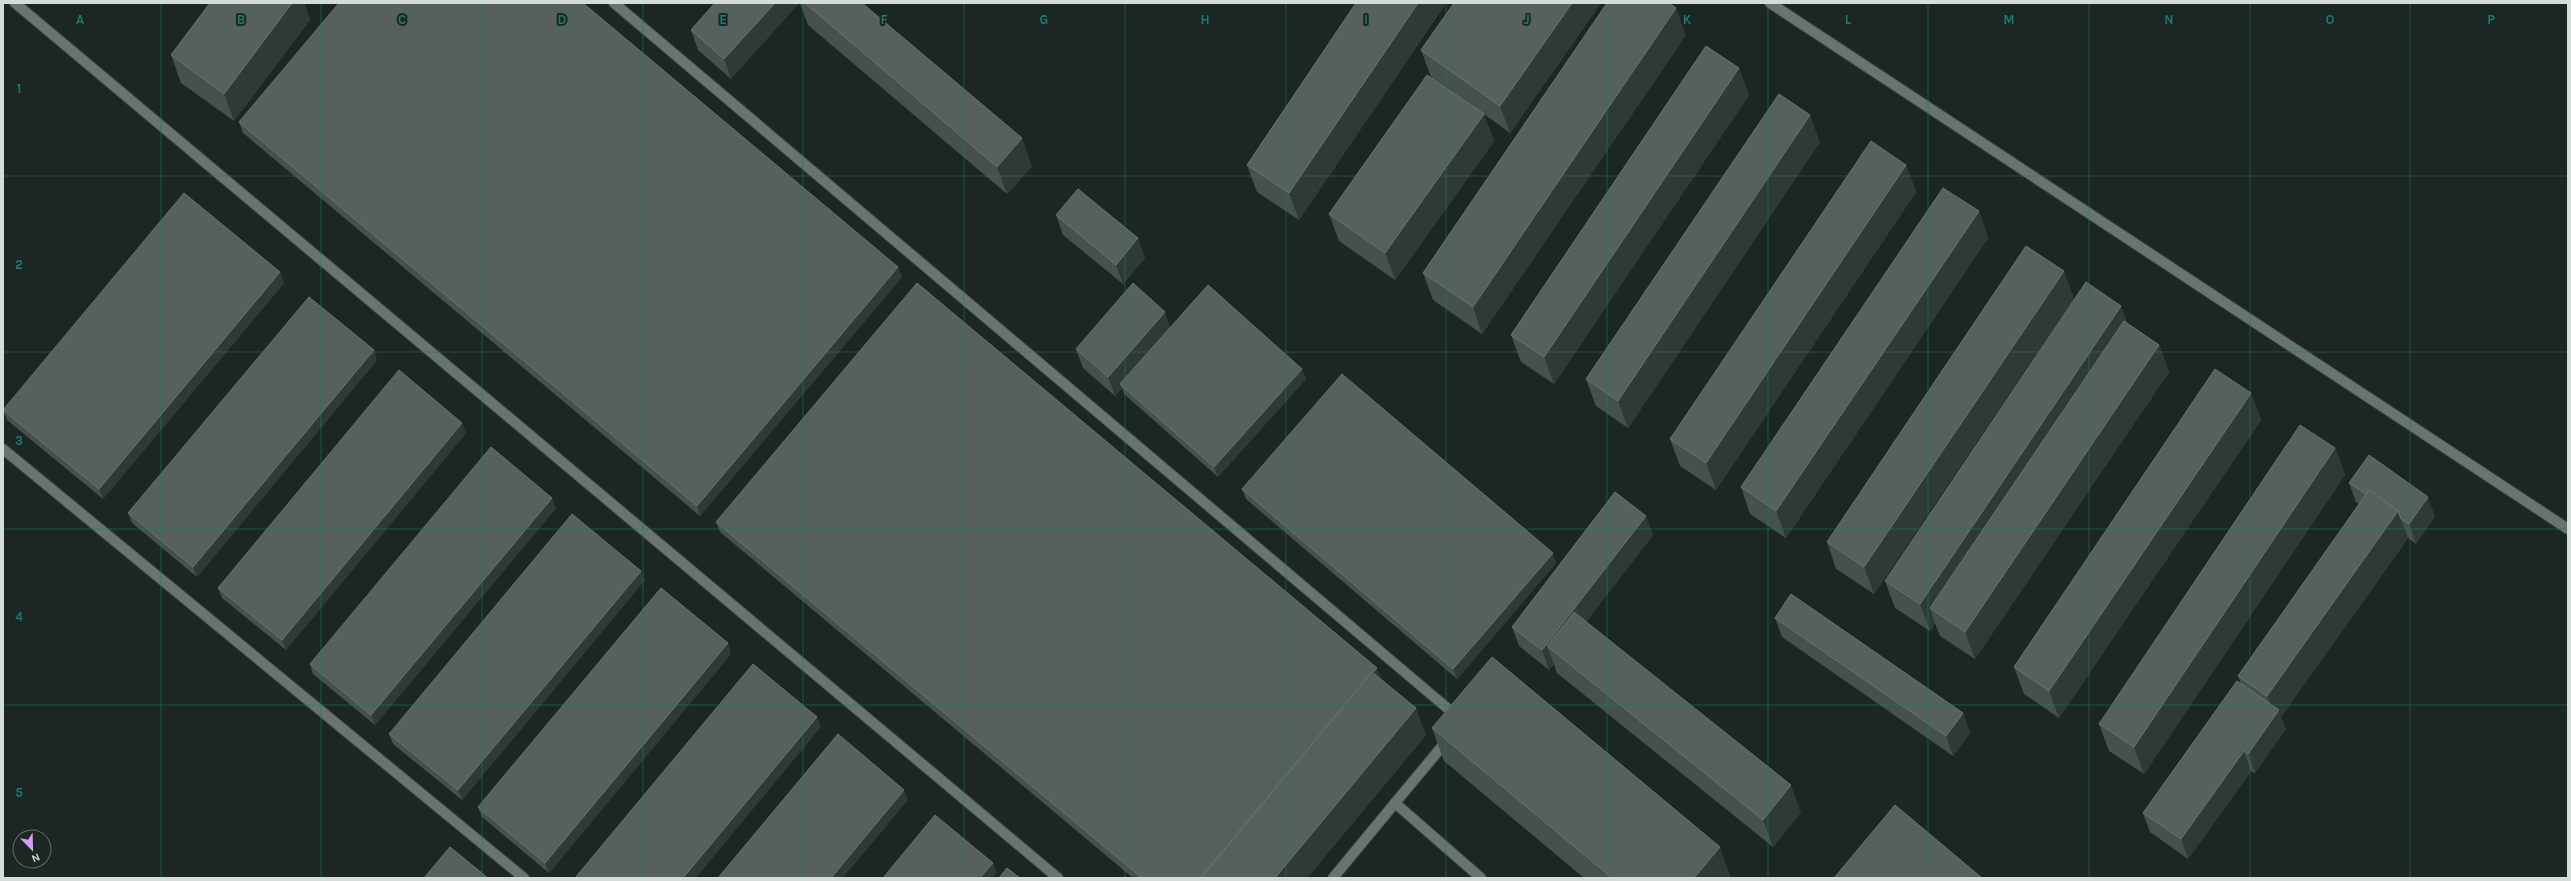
<svg xmlns="http://www.w3.org/2000/svg" width="2571" height="881" font-family="Karla,sans-serif">
  <style>
    .lines { fill: none; stroke-linecap: round; stroke-linejoin: round }
    .service-casing { stroke: #37403d; stroke-width: 12 }
    .service { stroke: #68746f; stroke-width: 10 }
    .wall { fill: #47514c }
    .shaded-wall { fill: #2f3a35 }
    .building { fill: #56605c; stroke: #6a736f }
    .grid { fill: none; stroke: #197b73; stroke-width: 1; stroke-opacity: 0.55 }
    .grid-label { font-size: 13px; text-anchor: middle; font-weight: bold; fill: #197b73; stroke: #1c2622; stroke-width: 4; stroke-linejoin: round; paint-order: stroke }
  </style>
  <rect width="100%" height="100%" fill="#1c2622"/>
  <g class="lines">
    <g class="service-casing">
      <g id="service">
        <polyline points="15,3 1058,878"/>
        <polyline points="614,3 1459,718"/>
        <polyline points="1770,3 2568,529"/>
        <polyline points="3,449 524,878"/>
        <polyline points="1395,803 1449,738"/>
        <polyline points="1333,878 1395,803 1481,878"/>
      </g>
    </g>
    <use href="#service" class="service"/>
  </g>
  <g class="wall">
    <polygon points="210,3 304,3 310,20 234,121 181,83 171,55"/>
    <polygon points="715,3 799,3 731,79 698,50 691,30"/>
    <polygon points="800,3 862,3 1032,166 1007,194 808,25"/>
    <polygon points="1356,3 1446,3 1299,220 1257,192 1247,165"/>
    <polygon points="1601,3 1510,133 1484,114 1494,141 1395,280 1339,241 1329,214 1468,103 1431,77 1421,50"/>
    <polygon points="1686,35 1482,334 1433,300 1423,273"/>
    <polygon points="1749,95 1554,384 1521,362 1511,335"/>
    <polygon points="239,122 902,277 700,516 243,133"/>
    <polygon points="1820,142 1628,428 1596,406 1586,379"/>
    <polygon points="1906,165 1916,192 1716,490 1680,466 1670,439"/>
    <polygon points="1979,211 1988,238 1786,538 1750,514 1741,487"/>
    <polygon points="1056,215 1145,258 1123,284 1063,235"/>
    <polygon points="280,272 284,283 103,499 7,420 3,410"/>
    <polygon points="2074,298 1874,594 1836,569 1827,542"/>
    <polygon points="2128,324 2159,345 2169,372 1975,659 1940,636 1935,623 1930,631 1895,608 1885,581"/>
    <polygon points="1171,327 1306,379 1218,477 1124,394 1122,388 1115,396 1083,368 1076,349"/>
    <polygon points="377,360 197,577 132,523 128,513"/>
    <polygon points="2251,393 2261,420 2059,718 2024,694 2014,667"/>
    <polygon points="466,433 286,650 222,598 218,588"/>
    <polygon points="2335,448 2345,475 2144,774 2109,751 2099,724"/>
    <polygon points="2349,483 2435,516 2416,544 2408,538 2281,717 2286,729 2255,773 2251,771 2188,859 2150,832 2143,813 2241,684 2238,676 2359,504 2356,502"/>
    <polygon points="1242,489 1556,563 1457,679 1246,499"/>
    <polygon points="556,508 375,725 313,674 310,664"/>
    <polygon points="716,522 1381,678 1380,678 1426,735 1307,878 1133,878 720,532"/>
    <polygon points="1653,535 1586,622 1801,812 1773,847 1557,673 1554,664 1549,670 1519,646 1512,627"/>
    <polygon points="641,571 644,581 462,800 393,744 389,734"/>
    <polygon points="1775,618 1963,713 1970,733 1953,756 1782,637"/>
    <polygon points="731,654 549,873 482,817 478,807"/>
    <polygon points="1432,728 1731,878 1584,878 1444,761"/>
  </g>
  <g class="shaded-wall">
    <polygon points="292,3 304,3 310,20 234,121 224,94"/>
    <polygon points="775,3 799,3 731,79 724,59"/>
    <polygon points="1418,3 1446,3 1299,220 1289,193"/>
    <polygon points="1572,3 1601,3 1510,133 1500,106"/>
    <polygon points="1676,8 1686,35 1482,334 1473,307"/>
    <polygon points="1739,68 1749,95 1554,384 1544,357"/>
    <polygon points="1484,114 1494,141 1395,280 1385,253"/>
    <polygon points="1810,115 1820,142 1628,428 1618,401"/>
    <polygon points="1022,138 1032,166 1007,194 997,167"/>
    <polygon points="1906,165 1916,192 1716,490 1706,463"/>
    <polygon points="1979,211 1988,238 1786,538 1776,511"/>
    <polygon points="1138,238 1145,258 1123,284 1116,265"/>
    <polygon points="898,267 902,277 700,516 697,506"/>
    <polygon points="2064,271 2074,298 1874,594 1864,567"/>
    <polygon points="280,272 284,283 103,499 99,489"/>
    <polygon points="2121,306 2131,333 1930,608 1935,623 1930,631 1920,604"/>
    <polygon points="1165,312 1172,331 1120,384 1122,388 1115,396 1108,377"/>
    <polygon points="2159,345 2169,372 1975,659 1965,632"/>
    <polygon points="374,350 377,360 197,577 193,567"/>
    <polygon points="1302,369 1306,379 1218,477 1214,467"/>
    <polygon points="2251,393 2261,420 2059,718 2049,691"/>
    <polygon points="462,423 466,433 286,650 282,640"/>
    <polygon points="2335,448 2345,475 2144,774 2134,747"/>
    <polygon points="2428,497 2435,516 2416,544 2409,524"/>
    <polygon points="552,498 556,508 375,725 371,715"/>
    <polygon points="2398,511 2408,538 2281,717 2286,729 2255,773 2248,754 2274,716 2267,696"/>
    <polygon points="1646,516 1653,535 1560,656 1547,646 1554,664 1549,670 1542,650"/>
    <polygon points="1553,553 1556,563 1457,679 1453,669"/>
    <polygon points="641,571 644,581 462,800 458,790"/>
    <polygon points="728,643 731,654 549,873 545,863"/>
    <polygon points="1377,668 1381,678 1212,878 1200,878"/>
    <polygon points="1416,708 1426,735 1307,878 1275,878"/>
    <polygon points="1963,713 1970,733 1953,756 1946,736"/>
    <polygon points="817,717 821,727 696,878 683,878"/>
    <polygon points="2244,751 2251,771 2188,859 2181,839"/>
    <polygon points="1791,785 1801,812 1773,847 1763,820"/>
    <polygon points="904,790 908,800 843,878 831,878"/>
    <polygon points="1720,847 1731,878 1694,878"/>
    <polygon points="993,863 997,873 992,878 980,878"/>
  </g>
  <g class="building">
    <polygon points="210,3 292,3 224,94 171,55"/>
    <polygon points="339,3 583,3 898,267 697,506 239,122"/>
    <polygon points="715,3 775,3 724,59 691,30"/>
    <polygon points="805,3 862,3 1022,138 997,167"/>
    <polygon points="1356,3 1418,3 1289,193 1247,165"/>
    <polygon points="1454,3 1572,3 1500,106 1421,50"/>
    <polygon points="1607,3 1669,3 1676,8 1473,307 1423,273"/>
    <polygon points="1706,46 1739,68 1544,357 1511,335"/>
    <polygon points="1427,75 1484,114 1385,253 1329,214"/>
    <polygon points="1779,94 1810,115 1618,401 1586,379"/>
    <polygon points="1871,141 1906,165 1706,463 1670,439"/>
    <polygon points="1943,188 1979,211 1776,511 1741,487"/>
    <polygon points="1078,189 1138,238 1116,265 1056,215"/>
    <polygon points="184,193 280,272 99,489 3,410"/>
    <polygon points="2026,246 2064,271 1864,567 1827,542"/>
    <polygon points="2086,282 2121,306 1920,604 1885,581"/>
    <polygon points="917,283 1377,668 1373,672 1372,672 1200,878 1142,878 716,522"/>
    <polygon points="1133,283 1165,312 1108,377 1076,349"/>
    <polygon points="1208,285 1302,369 1214,467 1120,384"/>
    <polygon points="309,297 374,350 193,567 128,513"/>
    <polygon points="2124,321 2159,345 1965,632 1930,608"/>
    <polygon points="2215,369 2251,393 2049,691 2014,667"/>
    <polygon points="399,370 462,423 282,640 218,588"/>
    <polygon points="1342,374 1553,553 1453,669 1242,489"/>
    <polygon points="2300,425 2335,448 2134,747 2099,724"/>
    <polygon points="491,447 552,498 371,715 310,664"/>
    <polygon points="2369,455 2428,497 2409,524 2401,519 2398,511 2369,490 2366,494 2349,483"/>
    <polygon points="2369,490 2398,511 2267,696 2238,676"/>
    <polygon points="1615,492 1646,516 1542,650 1512,627"/>
    <polygon points="572,514 641,571 458,790 389,734"/>
    <polygon points="661,588 728,643 545,863 478,807"/>
    <polygon points="1791,594 1963,713 1946,736 1775,618"/>
    <polygon points="1574,612 1791,785 1763,820 1547,646"/>
    <polygon points="1492,657 1720,847 1694,878 1612,878 1432,728"/>
    <polygon points="753,664 817,717 683,878 575,878"/>
    <polygon points="1372,672 1416,708 1275,878 1201,878"/>
    <polygon points="2237,681 2279,710 2248,754 2244,751 2181,839 2143,813"/>
    <polygon points="838,734 904,790 831,878 718,878"/>
    <polygon points="1895,805 1982,878 1834,878"/>
    <polygon points="935,815 993,863 980,878 883,878"/>
    <polygon points="450,847 488,878 424,878"/>
    <polygon points="1007,868 1020,878 999,878"/>
  </g>
  <path class="grid" d="M 161,3 L 161,878M 321,3 L 321,878M 482,3 L 482,878M 643,3 L 643,878M 803,3 L 803,878M 964,3 L 964,878M 1125,3 L 1125,878M 1286,3 L 1286,878M 1446,3 L 1446,878M 1607,3 L 1607,878M 1768,3 L 1768,878M 1928,3 L 1928,878M 2089,3 L 2089,878M 2250,3 L 2250,878M 2410,3 L 2410,878M 3,176 L 2568,176M 3,352 L 2568,352M 3,529 L 2568,529M 3,705 L 2568,705"/>
  <g class="grid-label">
    <text x="80" y="24">A</text>
    <text x="241" y="24">B</text>
    <text x="402" y="24">C</text>
    <text x="562" y="24">D</text>
    <text x="723" y="24">E</text>
    <text x="884" y="24">F</text>
    <text x="1044" y="24">G</text>
    <text x="1205" y="24">H</text>
    <text x="1366" y="24">I</text>
    <text x="1527" y="24">J</text>
    <text x="1687" y="24">K</text>
    <text x="1848" y="24">L</text>
    <text x="2009" y="24">M</text>
    <text x="2169" y="24">N</text>
    <text x="2330" y="24">O</text>
    <text x="2491" y="24">P</text>
    <text x="19" y="93">1</text>
    <text x="19" y="269">2</text>
    <text x="19" y="445">3</text>
    <text x="19" y="621">4</text>
    <text x="19" y="797">5</text>
  </g>
  <rect width="2571" height="881" fill="none" stroke="#d4dbd8" stroke-width="8"/>
  <g transform="translate(32 849) rotate(157)"><circle r="19" fill="#1c2622" stroke="#666e6b"/>
  <path d="M0-3L7 15L0 10L-7 15Z" fill="#d69bfa"/>
  <text y="-6" font-size="11" font-weight="bold" text-anchor="middle" fill="#d4dbd8">N</text>
  </g>
</svg>
